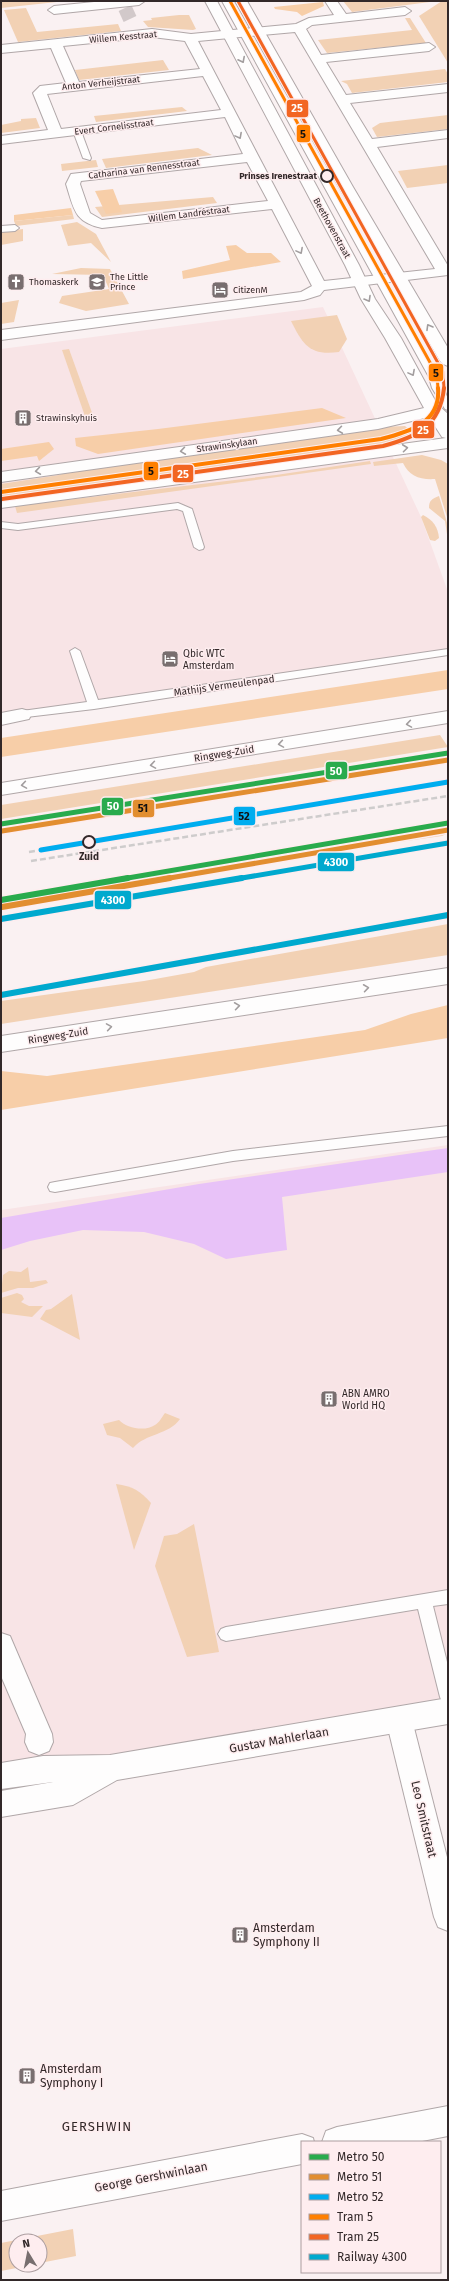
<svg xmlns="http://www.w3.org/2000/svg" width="449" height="2281" font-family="'Fira Sans',sans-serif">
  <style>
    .built { fill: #f8e4e6 }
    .green { fill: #f2d1b4 }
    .forest { fill: #f7cea8 }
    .water { fill: #e8c2f8 }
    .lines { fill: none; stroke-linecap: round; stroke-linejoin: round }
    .street-tunnel { stroke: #d2c9ca; stroke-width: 14; stroke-dasharray: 14 7; stroke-linecap: butt }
    .lane-casing { stroke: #b0a7a8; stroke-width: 2 }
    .street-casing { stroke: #b0a7a8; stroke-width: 2 }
    .secondary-casing { stroke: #b0a7a8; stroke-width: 2 }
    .highway-casing { stroke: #b0a7a8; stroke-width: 2 }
    .lane { fill: #fefdfd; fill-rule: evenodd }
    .street { fill: #fefdfd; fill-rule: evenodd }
    .secondary { fill: #fefdfd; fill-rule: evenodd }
    .highway { fill: #fefdfd; fill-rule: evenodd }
    .rail { stroke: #cecccc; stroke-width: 2.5; stroke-dasharray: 6 3; stroke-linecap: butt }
    .rail-1-far1-casing { stroke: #feedef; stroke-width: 8 }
    .rail-1-casing { stroke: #feedef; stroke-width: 9 }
    .rail-1-far1 { stroke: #00a9ce; stroke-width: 5 }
    .rail-1 { stroke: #00a9ce; stroke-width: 6 }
    .tram-1-far1-casing { stroke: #feedef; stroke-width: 5 }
    .tram-1-casing { stroke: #feedef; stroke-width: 6 }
    .tram-2-far1-casing { stroke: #feedef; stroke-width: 5 }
    .tram-2-casing { stroke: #feedef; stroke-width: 6 }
    .tram-1-far1 { stroke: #ff7f00; stroke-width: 3 }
    .tram-1 { stroke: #ff7f00; stroke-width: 4 }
    .tram-2-far1 { stroke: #f26522; stroke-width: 3 }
    .tram-2 { stroke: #f26522; stroke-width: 4 }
    .metro-1-far1-casing { stroke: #feedef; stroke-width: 8 }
    .metro-1-casing { stroke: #feedef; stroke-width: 9 }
    .metro-2-far1-casing { stroke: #feedef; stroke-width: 8 }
    .metro-2-casing { stroke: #feedef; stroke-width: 9 }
    .metro-3-casing { stroke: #feedef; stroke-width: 8 }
    .metro-1-far1 { stroke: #29ab4d; stroke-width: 5 }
    .metro-1 { stroke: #29ab4d; stroke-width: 6 }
    .metro-2-far1 { stroke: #e28e30; stroke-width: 5 }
    .metro-2 { stroke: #e28e30; stroke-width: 6 }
    .metro-3 { stroke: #00adef; stroke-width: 5 }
    .oneway { stroke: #a29d9e }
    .stop-dot { fill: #feedef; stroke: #322829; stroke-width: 2 }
    .labels { text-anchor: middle; stroke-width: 3; stroke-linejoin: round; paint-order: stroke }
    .far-street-label { font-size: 9px; fill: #322829; stroke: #feedef }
    .far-stop-label { font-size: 9px; font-weight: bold; fill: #322829; stroke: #feedef; text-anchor: end }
    .far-poi-label { font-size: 9px; fill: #322829; stroke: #feedef; text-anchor: start }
    .poi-label { font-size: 10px; fill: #322829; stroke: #feedef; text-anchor: start }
    .street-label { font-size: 10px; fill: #322829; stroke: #feedef }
    .stop-label { font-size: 10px; font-weight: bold; fill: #322829; stroke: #feedef }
    .near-street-label { font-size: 12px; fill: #322829; stroke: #feedef }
    .near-poi-label { font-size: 12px; fill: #322829; stroke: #feedef; text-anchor: start }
    .near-neighbourhood-label { font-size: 13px; letter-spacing: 1px; fill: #322829; stroke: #feedef }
    .line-badge { stroke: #feedef; stroke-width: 1.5 }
    .badge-label { font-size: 11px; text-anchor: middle; font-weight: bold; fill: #fff }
    .pale-badge-label { font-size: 11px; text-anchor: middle; font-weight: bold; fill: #111 }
  </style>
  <rect width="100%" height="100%" fill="#faf1f2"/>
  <g class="built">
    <polygon points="323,307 421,517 448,592 448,651 1,716 1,349"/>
    <polygon points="448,1145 448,1707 1,1786 1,1210"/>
  </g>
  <g class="green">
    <polygon points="1,1 66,1 1,8"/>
    <polygon points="343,1 430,1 430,2 352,12"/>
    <polygon points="442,1 448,1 448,63 419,16"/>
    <polygon points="26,8 37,32 118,24 121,31 18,42 4,10"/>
    <polygon points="179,15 189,15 196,29 193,30 148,27 143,21 152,20 151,18"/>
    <polygon points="405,18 410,18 426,43 327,53 318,40 412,30"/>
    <polygon points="163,60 169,70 79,80 75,70"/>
    <polygon points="445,69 448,74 448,82 352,93 347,84 341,81"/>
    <polygon points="182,107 187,111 96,122 94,116"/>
    <polygon points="448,115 448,129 377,137 372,128 380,123"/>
    <polygon points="36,118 40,128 1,133 1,125 21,121 21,119"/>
    <polygon points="198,148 212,155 106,168 102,159"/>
    <polygon points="96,160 98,167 62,171 61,164"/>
    <polygon points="448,165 448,183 407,188 398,171"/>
    <polygon points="213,197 217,203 102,217 95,207"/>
    <polygon points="73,215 74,219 16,226 14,221"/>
    <polygon points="77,222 96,234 111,262 91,243 68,246 61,225"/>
    <polygon points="23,229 23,241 1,245 1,232"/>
    <polygon points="81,268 110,269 129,304 86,311 59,303 62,296 109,289 103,275 52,274"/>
    <polygon points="19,300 14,322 1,324 1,303"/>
    <path d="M 337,315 L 347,339 L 339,352 C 310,356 303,345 291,321 Z"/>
    <polygon points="69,349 95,421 87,422 62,350"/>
    <path d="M 405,426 L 414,434 C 409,440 380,445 371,448 L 1,500 L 1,484 L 59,475 L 78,469 L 381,427 Z"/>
    <path d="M 422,455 L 441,460 L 448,464 L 448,520 L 435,479 C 420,480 409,476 403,463 L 374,466 L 373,462 Z"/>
    <polygon points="370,461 371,464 17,513 15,506 276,475"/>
    <path d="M 439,496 L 448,526 L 448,541 L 445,521 L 429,508 C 429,500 432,499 439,496 Z"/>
    <path d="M 423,515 C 433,520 438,527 439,538 L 435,541 L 430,540 L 421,517 Z"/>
    <polygon points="440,735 448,747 1,819 1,805"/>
    <polygon points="448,828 448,833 442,836 349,849 1,910 1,904"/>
    <polygon points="448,924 448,955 1,1024 1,1001 144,981 194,972 206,967"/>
    <polygon points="28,1267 30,1282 46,1280 48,1283 33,1288 18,1288 1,1293 3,1275 9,1271 21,1272"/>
    <polygon points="17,1293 22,1295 24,1299 21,1302 29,1306 43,1306 32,1317 1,1313 1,1298"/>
    <polygon points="72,1294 80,1340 40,1319 46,1310 51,1309"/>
    <path d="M 165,1413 L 180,1419 C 169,1435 146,1433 133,1448 L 120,1438 L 107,1435 L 103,1424 L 119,1420 C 126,1428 145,1432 155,1425 C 159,1423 162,1417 165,1413 Z"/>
    <path d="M 116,1484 C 133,1486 140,1491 151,1503 L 134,1550 Z"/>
    <polygon points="194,1524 219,1652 187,1657 155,1566 164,1536 177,1534"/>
    <polygon points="73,2229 76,2256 40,2263 40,2241 16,2241 16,2265 32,2265 1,2271 1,2243"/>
  </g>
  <g class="forest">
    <polygon points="323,2 324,6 302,16 297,12 275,9 274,7"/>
    <polygon points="113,189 122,212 106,214 95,191"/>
    <polygon points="71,208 73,215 14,221 14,215"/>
    <polygon points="236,245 247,253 271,253 281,262 183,279 182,271 230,260 226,246"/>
    <polygon points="322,408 346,418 98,454 76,446 75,438 158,429"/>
    <polygon points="49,442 54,449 39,461 37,456 1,461 1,449"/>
    <polygon points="448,670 448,689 1,757 1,738"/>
    <polygon points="448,1005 448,1038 1,1110 1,1071 47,1076 365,1030 411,1014"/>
  </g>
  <polygon class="water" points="448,1148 448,1172 282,1197 287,1250 226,1259 194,1244 144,1232 83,1230 30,1241 1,1250 1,1218 199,1184"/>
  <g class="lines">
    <polyline class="street-tunnel" points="125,8 130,19"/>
    <g class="lane-casing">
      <g id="lane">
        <polygon points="222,1 230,1 439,377 448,399 448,410 445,409 432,388 429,377"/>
        <polygon points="74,129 81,131 91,158 90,160 83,158 73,131"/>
        <polygon points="1,226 15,225 19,228 15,231 1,232"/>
        <polygon points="178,503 192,509 204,547 203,549 199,550 194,547 183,511 177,509 18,530 1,528 1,522 18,524"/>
        <polygon points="75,648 80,651 98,700 448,649 448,655 94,709 18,718 18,712 22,711 87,702 70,651"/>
        <polygon points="448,1126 448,1136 233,1161 55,1192 50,1191 48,1187 50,1183 55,1182 233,1151"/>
        <polygon points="448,1590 448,1604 433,1606 448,1666 448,1704 442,1702 440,1697 418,1609 226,1641 221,1639 218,1634 221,1629 226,1627"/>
      </g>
    </g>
    <g class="street-casing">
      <g id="street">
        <polygon points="104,1 145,1 139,5 54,14 48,10 54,6"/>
        <path d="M 325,1 L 337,1 L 346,14 L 405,7 L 411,11 L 405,15 L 312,25 L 306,29 L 321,55 L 429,43 L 435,47 L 429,51 L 326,62 L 346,95 L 448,84 L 448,92 L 350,103 L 372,139 L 448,130 L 448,138 L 377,147 L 448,266 L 448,275 L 324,290 L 320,295 L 304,300 L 1,340 L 1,330 L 301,292 L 312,286 L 272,209 L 102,228 C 74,222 74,209 66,184 L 71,174 L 243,154 L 225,117 L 1,144 L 1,136 L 48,130 L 33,93 L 40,86 L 66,83 L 51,48 L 1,53 L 1,45 L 152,29 L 191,34 L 296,24 L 309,18 L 334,15 ZM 295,32 L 435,269 L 324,281 L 198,41 ZM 152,37 L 185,41 L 200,69 L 79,82 L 63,46 ZM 203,76 L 221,110 L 61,129 L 47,94 ZM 247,162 L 268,201 L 102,220 L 90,213 L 80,184 L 81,181 Z"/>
        <polygon points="22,709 29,711 31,715 29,719 1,725 1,713"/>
        <polygon points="1,1633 10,1636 52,1734 53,1742 49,1751 39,1755 29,1751 25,1742 26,1734 1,1676"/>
        <polygon points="399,1707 409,1711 412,1720 448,1861 448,1931 438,1927 434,1917 386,1720 389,1711"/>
        <polygon points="448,2106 448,2136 417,2142 322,2142 326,2131 337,2127"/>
        <polygon points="302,2134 313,2138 314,2142 302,2142 302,2164 1,2221 1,2191"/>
      </g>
    </g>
    <g class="secondary-casing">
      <g id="secondary">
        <polygon points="205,1 217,1 359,265 375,299 401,338 437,404 448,414 448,448 1,508 1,498 446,438 442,437 429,417 378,429 1,482 1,472 378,419 424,408 385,338 361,299 345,265"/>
        <polygon points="235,1 247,1 353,187 448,348 448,366 443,364 440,361 339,187"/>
        <polygon points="448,1698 448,1724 117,1780 73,1805 1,1817 1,1791 53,1782 1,1789 1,1763 43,1756 110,1755"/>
      </g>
    </g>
    <g class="highway-casing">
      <g id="highway">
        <polygon points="448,711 448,723 1,795 1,783"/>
        <polygon points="448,968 448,984 1,1052 1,1036"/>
      </g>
    </g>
    <use href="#lane" class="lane"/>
    <use href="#street" class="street"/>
    <use href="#secondary" class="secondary"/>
    <use href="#highway" class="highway"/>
    <g class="rail">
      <polyline points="29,852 41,850"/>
      <polyline points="31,861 448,796"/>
    </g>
    <g class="rail-1-far1-casing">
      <polyline id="rail-1-far1" points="236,879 448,843"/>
    </g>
    <g class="rail-1-casing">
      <g id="rail-1">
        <polyline points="1,919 242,878"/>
        <polyline points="1,995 448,915"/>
      </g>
    </g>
    <use href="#rail-1-far1" class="rail-1-far1"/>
    <use href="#rail-1" class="rail-1"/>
    <g class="tram-1-far1-casing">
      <polyline id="tram-1-far1" points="230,1 437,375 438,389"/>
    </g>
    <g class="tram-1-casing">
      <path id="tram-1" d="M 1,492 L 381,439 C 409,432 441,423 438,388"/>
    </g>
    <g class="tram-2-far1-casing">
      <polyline id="tram-2-far1" points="238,1 443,372 444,389"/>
    </g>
    <g class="tram-2-casing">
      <path id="tram-2" d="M 2,499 L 383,446 C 417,437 440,426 444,388"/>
    </g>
    <use href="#tram-1-far1" class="tram-1-far1"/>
    <use href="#tram-1" class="tram-1"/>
    <use href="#tram-2-far1" class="tram-2-far1"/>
    <use href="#tram-2" class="tram-2"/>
    <g class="metro-1-far1-casing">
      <g id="metro-1-far1">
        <polyline points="1,824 448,753"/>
        <polyline points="122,879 448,823"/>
      </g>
    </g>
    <g class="metro-1-casing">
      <polyline id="metro-1" points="1,900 128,878"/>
    </g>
    <g class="metro-2-far1-casing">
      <g id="metro-2-far1">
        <polyline points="2,831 448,760"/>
        <polyline points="164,879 448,830"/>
      </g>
    </g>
    <g class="metro-2-casing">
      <polyline id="metro-2" points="2,907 170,878"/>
    </g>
    <g class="metro-3-casing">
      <polyline id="metro-3" points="41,850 448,782"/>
    </g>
    <use href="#metro-1-far1" class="metro-1-far1"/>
    <use href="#metro-1" class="metro-1"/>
    <use href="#metro-2-far1" class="metro-2-far1"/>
    <use href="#metro-2" class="metro-2"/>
    <use href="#metro-3" class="metro-3"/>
  </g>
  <defs><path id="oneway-chevron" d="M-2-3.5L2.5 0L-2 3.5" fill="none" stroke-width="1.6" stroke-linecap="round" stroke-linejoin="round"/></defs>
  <g class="oneway">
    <use href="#oneway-chevron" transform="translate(242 60) rotate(63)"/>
    <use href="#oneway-chevron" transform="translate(239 136) rotate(62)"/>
    <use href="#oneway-chevron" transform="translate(300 251) rotate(62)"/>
    <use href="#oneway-chevron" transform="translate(368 299) rotate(60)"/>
    <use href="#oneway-chevron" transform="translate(429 327) rotate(-120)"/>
    <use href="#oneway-chevron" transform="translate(412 373) rotate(62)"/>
    <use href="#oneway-chevron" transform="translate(340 430) rotate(172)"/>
    <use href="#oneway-chevron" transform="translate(405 448) rotate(-7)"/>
    <use href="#oneway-chevron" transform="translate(183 451) rotate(172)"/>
    <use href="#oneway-chevron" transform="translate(38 471) rotate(172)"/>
    <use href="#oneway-chevron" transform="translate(409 724) rotate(171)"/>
    <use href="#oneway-chevron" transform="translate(281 744) rotate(171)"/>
    <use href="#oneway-chevron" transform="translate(153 765) rotate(171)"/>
    <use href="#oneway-chevron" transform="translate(24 785) rotate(171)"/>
    <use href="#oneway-chevron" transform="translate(366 988) rotate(-8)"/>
    <use href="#oneway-chevron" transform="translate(237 1006) rotate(-8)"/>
    <use href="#oneway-chevron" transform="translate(109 1027) rotate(-9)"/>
  </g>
  <defs>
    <g id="church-square" transform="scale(0.9)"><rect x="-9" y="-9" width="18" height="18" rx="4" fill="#786e6f" stroke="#feedef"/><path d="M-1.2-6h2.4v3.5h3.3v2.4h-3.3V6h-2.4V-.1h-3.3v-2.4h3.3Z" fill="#fff"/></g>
    <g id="school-square" transform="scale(0.9)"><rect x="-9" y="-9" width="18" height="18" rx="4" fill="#786e6f" stroke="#feedef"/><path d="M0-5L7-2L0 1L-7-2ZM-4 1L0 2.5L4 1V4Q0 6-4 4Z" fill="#fff"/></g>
    <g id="hotel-square" transform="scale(0.9)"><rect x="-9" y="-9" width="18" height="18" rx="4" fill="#786e6f" stroke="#feedef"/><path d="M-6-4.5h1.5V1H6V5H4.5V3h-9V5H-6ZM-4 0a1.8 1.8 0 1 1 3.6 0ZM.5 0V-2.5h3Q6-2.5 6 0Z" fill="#fff"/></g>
    <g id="building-square" transform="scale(0.9)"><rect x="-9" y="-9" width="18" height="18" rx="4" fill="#786e6f" stroke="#feedef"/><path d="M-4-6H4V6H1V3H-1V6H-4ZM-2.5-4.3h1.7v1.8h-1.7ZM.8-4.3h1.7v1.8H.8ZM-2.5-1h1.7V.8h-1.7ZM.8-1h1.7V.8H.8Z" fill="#fff"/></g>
  </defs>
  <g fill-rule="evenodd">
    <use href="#church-square" x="16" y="282"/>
    <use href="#school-square" x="97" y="282"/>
    <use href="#hotel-square" x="220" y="290"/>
    <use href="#building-square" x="23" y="418"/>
    <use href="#hotel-square" x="170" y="659"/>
    <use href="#building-square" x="329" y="1399"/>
    <use href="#building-square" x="240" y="1935"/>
    <use href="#building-square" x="27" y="2076"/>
  </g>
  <g class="stop-dot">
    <circle cx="327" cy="176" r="6"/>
    <circle cx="89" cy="842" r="6"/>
  </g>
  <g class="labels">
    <g class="far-street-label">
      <text transform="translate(123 37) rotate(-5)" y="3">Willem Kesstraat</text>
      <text transform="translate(101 83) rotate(-6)" y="3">Anton Verheijstraat</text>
      <text transform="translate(114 127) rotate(-7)" y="3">Evert Cornelisstraat</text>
      <text transform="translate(144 169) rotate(-7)" y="3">Catharina van Rennesstraat</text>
      <text transform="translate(189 214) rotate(-7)" y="3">Willem Landréstraat</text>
      <text transform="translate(332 228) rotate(61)" y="3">Beethovenstraat</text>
      <text transform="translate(227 445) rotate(-8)" y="3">Strawinskylaan</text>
    </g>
    <g class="far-stop-label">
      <text x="317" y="179">Prinses Irenestraat</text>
    </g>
    <g class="far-poi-label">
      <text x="110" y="280">The Little<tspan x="110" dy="10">Prince</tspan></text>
      <text x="29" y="285">Thomaskerk</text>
      <text x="233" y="293">CitizenM</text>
      <text x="36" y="421">Strawinskyhuis</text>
    </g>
    <g class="poi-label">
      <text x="183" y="657">Qbic WTC<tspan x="183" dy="12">Amsterdam</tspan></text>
      <text x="342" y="1397">ABN AMRO<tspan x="342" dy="12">World HQ</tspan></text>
    </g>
    <g class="street-label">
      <text transform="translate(224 685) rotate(-8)" y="4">Mathijs Vermeulenpad</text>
      <text transform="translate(224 753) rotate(-9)" y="4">Ringweg-Zuid</text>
      <text transform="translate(58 1035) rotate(-9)" y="4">Ringweg-Zuid</text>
    </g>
    <g class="stop-label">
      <text x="89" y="860">Zuid</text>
    </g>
    <g class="near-street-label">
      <text transform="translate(279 1740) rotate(-10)" y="4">Gustav Mahlerlaan</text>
      <text transform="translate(424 1819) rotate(77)" y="4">Leo Smitstraat</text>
      <text transform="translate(151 2177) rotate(-11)" y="4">George Gershwinlaan</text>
    </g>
    <g class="near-poi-label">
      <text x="253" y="1932">Amsterdam<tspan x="253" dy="14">Symphony II</tspan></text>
      <text x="40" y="2073">Amsterdam<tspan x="40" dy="14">Symphony I</tspan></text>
    </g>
    <g class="near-neighbourhood-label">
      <text x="97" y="2131">GERSHWIN</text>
    </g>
  </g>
  <g class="line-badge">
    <rect x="286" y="99" width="23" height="19" rx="4" fill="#f26522"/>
    <rect x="296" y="124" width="15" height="19" rx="4" fill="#ff7f00"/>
    <rect x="428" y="363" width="16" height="19" rx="4" fill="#ff7f00"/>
    <rect x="412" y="420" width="23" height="19" rx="4" fill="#f26522"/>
    <rect x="143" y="461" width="16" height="20" rx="4" fill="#ff7f00"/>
    <rect x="172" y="464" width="22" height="19" rx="4" fill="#f26522"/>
    <rect x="325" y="761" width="23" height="19" rx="4" fill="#29ab4d"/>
    <rect x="101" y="797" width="23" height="19" rx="4" fill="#29ab4d"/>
    <rect x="132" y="799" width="23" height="19" rx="4" fill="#e28e30"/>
    <rect x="233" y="806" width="23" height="20" rx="4" fill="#00adef"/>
    <rect x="317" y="852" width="38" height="20" rx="4" fill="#00a9ce"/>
    <rect x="94" y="890" width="38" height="20" rx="4" fill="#00a9ce"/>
  </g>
  <g class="badge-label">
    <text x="297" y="112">25</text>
    <text x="423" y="434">25</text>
    <text x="183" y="478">25</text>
    <text x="336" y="775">50</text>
    <text x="113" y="810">50</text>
    <text x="336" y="866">4300</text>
    <text x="113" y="904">4300</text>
  </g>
  <g class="pale-badge-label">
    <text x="303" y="138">5</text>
    <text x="436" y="377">5</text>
    <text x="151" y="475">5</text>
    <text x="143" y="812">51</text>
    <text x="244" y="820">52</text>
  </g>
  <rect width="449" height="2281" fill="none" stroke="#322829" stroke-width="4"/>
  <rect x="301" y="2141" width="140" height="132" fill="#feedef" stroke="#ac9ea0"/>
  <rect x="309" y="2154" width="20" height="6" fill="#29ab4d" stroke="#ac9ea0"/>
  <text x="337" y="2161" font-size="12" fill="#322829">Metro 50</text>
  <rect x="309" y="2174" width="20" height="6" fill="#e28e30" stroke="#ac9ea0"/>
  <text x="337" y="2181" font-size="12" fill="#322829">Metro 51</text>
  <rect x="309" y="2194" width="20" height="6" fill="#00adef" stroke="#ac9ea0"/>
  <text x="337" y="2201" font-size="12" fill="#322829">Metro 52</text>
  <rect x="309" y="2214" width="20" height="6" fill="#ff7f00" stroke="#ac9ea0"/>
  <text x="337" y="2221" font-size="12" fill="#322829">Tram 5</text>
  <rect x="309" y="2234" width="20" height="6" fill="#f26522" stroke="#ac9ea0"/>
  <text x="337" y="2241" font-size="12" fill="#322829">Tram 25</text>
  <rect x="309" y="2254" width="20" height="6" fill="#00a9ce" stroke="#ac9ea0"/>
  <text x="337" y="2261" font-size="12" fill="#322829">Railway 4300</text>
  <g transform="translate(28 2253) rotate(350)"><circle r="19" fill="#feedef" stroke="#ac9ea0"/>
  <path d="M0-3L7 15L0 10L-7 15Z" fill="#786e6f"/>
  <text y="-6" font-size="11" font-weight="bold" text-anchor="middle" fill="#322829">N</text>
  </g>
</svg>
